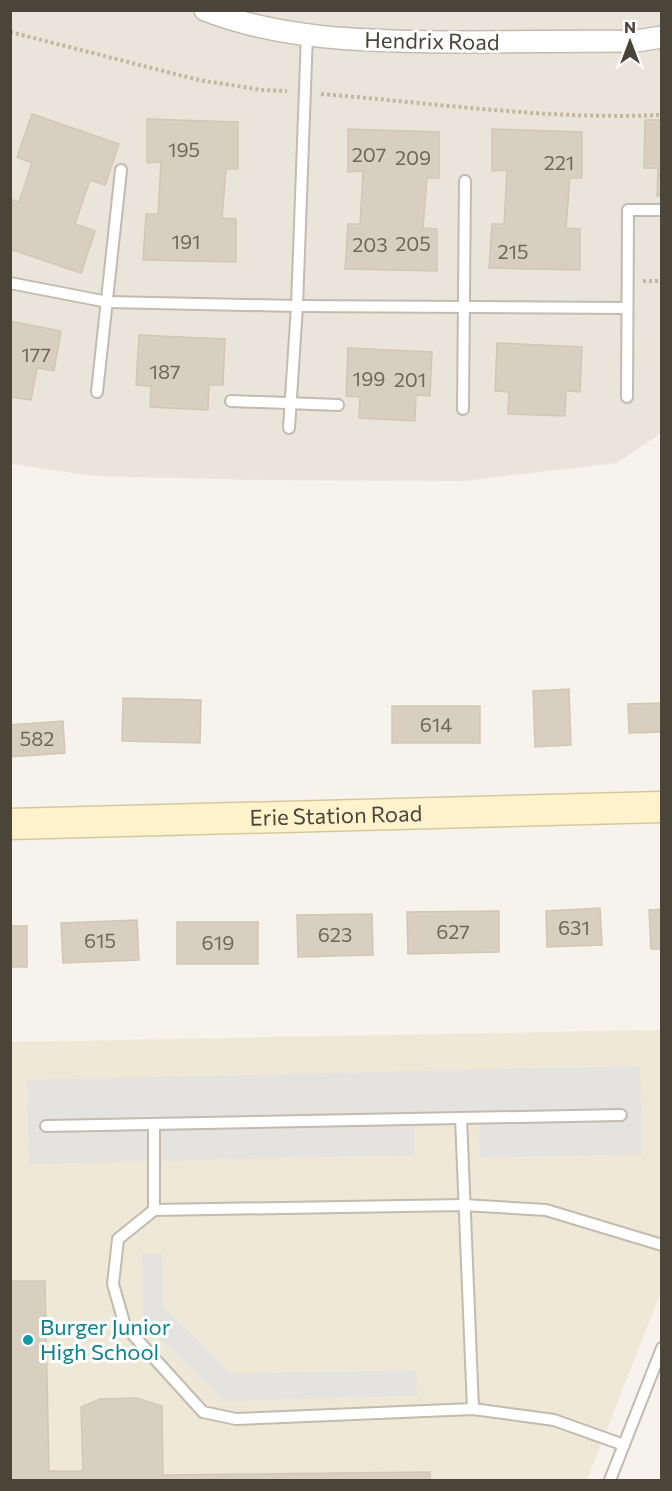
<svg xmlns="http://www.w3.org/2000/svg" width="672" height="1491" font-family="Commissioner,sans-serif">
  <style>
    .residential { fill: #eae5da }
    .education { fill: #efe8d6 }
    .parking { fill: #e5e3e0 }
    .building { fill: #d8cfc1; stroke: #d3c7b4; stroke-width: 1.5 }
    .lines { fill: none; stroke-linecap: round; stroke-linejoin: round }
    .lane-casing { stroke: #c2bbae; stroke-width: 14 }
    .street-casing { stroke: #c2bbae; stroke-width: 24 }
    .secondary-casing { stroke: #d6c79b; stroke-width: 33 }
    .path { stroke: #c4b79f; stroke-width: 4; stroke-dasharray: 3 3; stroke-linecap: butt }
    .lane { stroke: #fff; stroke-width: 10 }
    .street { stroke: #fff; stroke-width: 21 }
    .secondary { stroke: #fff3cd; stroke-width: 30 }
    .culture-dot { fill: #0f9aa8; stroke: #fff; stroke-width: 2 }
    .labels { text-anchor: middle; stroke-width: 6; stroke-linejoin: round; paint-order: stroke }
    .number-label { font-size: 20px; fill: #6e675b }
    .street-label { font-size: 22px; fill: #4b4439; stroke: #fff }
    .culture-label { font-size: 22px; fill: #0d838f; stroke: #fff; text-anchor: start }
  </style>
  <rect width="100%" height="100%" fill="#f6f3ec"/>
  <polygon class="residential" points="11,11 661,11 661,433 617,463 464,481 261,480 93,476 11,464"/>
  <polygon class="education" points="661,1030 661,1292 587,1480 11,1480 10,1042"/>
  <g class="parking">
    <polygon points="640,1066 642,1154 480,1158 479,1124 415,1126 415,1155 29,1164 27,1080"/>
    <polygon points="142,1254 162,1254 163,1307 233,1374 416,1370 417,1396 222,1401 143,1322"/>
  </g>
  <g class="building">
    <polygon points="32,114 119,144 105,185 90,180 75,224 95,231 81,273 10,249 10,199 19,202 32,163 17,157"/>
    <polygon points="147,119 238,122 238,169 226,169 222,218 236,219 236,262 143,260 146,214 158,214 161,162 147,163"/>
    <polygon points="645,120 662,120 662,196 657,196 658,168 644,168"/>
    <polygon points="348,129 439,132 439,178 427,178 423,228 437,229 437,271 345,269 348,224 360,224 363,171 348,172"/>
    <polygon points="492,129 582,132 582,178 570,178 566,228 580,229 580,270 489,268 492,224 504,224 507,170 492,171"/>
    <polygon points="10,321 61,331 54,371 37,368 31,400 10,397"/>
    <polygon points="139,335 225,339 223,385 209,385 208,410 150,407 151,386 136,385"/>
    <polygon points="497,343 582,347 580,392 566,391 565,416 508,414 509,392 495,391"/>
    <polygon points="348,348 432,352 430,396 416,395 415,421 359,418 360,397 346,396"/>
    <polygon points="569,689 571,745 535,747 533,691"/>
    <polygon points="123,698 201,700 200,743 122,741"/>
    <polygon points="662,703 662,732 629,733 628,704"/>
    <rect x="392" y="706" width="88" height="37"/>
    <polygon points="63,721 65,753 10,757 10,725"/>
    <polygon points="600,908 602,945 547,947 546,911"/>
    <polygon points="662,909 662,949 651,949 649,910"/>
    <polygon points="499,911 499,952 408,954 407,912"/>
    <polygon points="372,914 373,955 298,957 297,915"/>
    <polygon points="137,920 139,960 63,963 61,923"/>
    <rect x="177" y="922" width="81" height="42"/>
    <rect x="10" y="926" width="17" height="41"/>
    <polygon points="10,1281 45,1281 49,1471 83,1471 81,1407 100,1399 137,1398 162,1406 163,1475 430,1472 430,1480 10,1480"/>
  </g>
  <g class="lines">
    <g class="lane-casing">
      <g id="lane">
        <polyline points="10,283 108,302 297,306 627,308"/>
        <polyline points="97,392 121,170"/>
        <polyline points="627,397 628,210 662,210"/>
        <polyline points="231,401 338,405"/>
        <polyline points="463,409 465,181"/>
        <polyline points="289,428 297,306 307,34"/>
        <polyline points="461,1118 473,1409"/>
        <polyline points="154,1124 154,1210"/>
        <polyline points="46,1126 621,1115"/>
        <polyline points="624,1445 554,1420 473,1409 236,1419 203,1412 125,1326 113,1284 118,1239 154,1210 463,1205 546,1210 662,1245"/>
        <polyline points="610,1480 662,1348"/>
      </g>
    </g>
    <g class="street-casing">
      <path id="street" d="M 205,10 C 282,40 367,41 448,42 C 511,42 573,41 636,41 L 662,37"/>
    </g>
    <g class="secondary-casing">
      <g id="secondary">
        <path id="s1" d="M 10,824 L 662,807"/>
      </g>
    </g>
    <g class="path">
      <polyline points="10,32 199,80 262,90 287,91"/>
      <path d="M 321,94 C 435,103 547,120 662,115"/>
      <polyline points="643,281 662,281"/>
    </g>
    <use href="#lane" class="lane"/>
    <use href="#street" class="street"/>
    <use href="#secondary" class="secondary"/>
  </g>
  <circle class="culture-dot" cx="28" cy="1340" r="6"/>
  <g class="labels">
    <g class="number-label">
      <text x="184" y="157">195</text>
      <text x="369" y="162">207</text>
      <text x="413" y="165">209</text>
      <text x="559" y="170">221</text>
      <text x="186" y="249">191</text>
      <text x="413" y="251">205</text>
      <text x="370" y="252">203</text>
      <text x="513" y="259">215</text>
      <text x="36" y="362">177</text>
      <text x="165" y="379">187</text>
      <text x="369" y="386">199</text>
      <text x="410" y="387">201</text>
      <text x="436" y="732">614</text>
      <text x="37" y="746">582</text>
      <text x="574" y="935">631</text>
      <text x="453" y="939">627</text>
      <text x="335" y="942">623</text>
      <text x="100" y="948">615</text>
      <text x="218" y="950">619</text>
    </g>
    <g class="street-label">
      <text transform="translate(432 41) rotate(1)" y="8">Hendrix Road</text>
      <text dy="8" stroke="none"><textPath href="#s1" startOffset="326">Erie Station Road</textPath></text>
    </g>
    <g class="culture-label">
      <text x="40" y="1335">Burger Junior<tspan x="40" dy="25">High School</tspan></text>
    </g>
  </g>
  <rect width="672" height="1491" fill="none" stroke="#4b4439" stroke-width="24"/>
  <g transform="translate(630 42)" stroke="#ffffff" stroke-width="4.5" paint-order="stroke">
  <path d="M0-4.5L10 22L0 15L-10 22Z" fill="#4b4439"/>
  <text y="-9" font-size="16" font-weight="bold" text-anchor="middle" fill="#4b4439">N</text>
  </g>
</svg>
